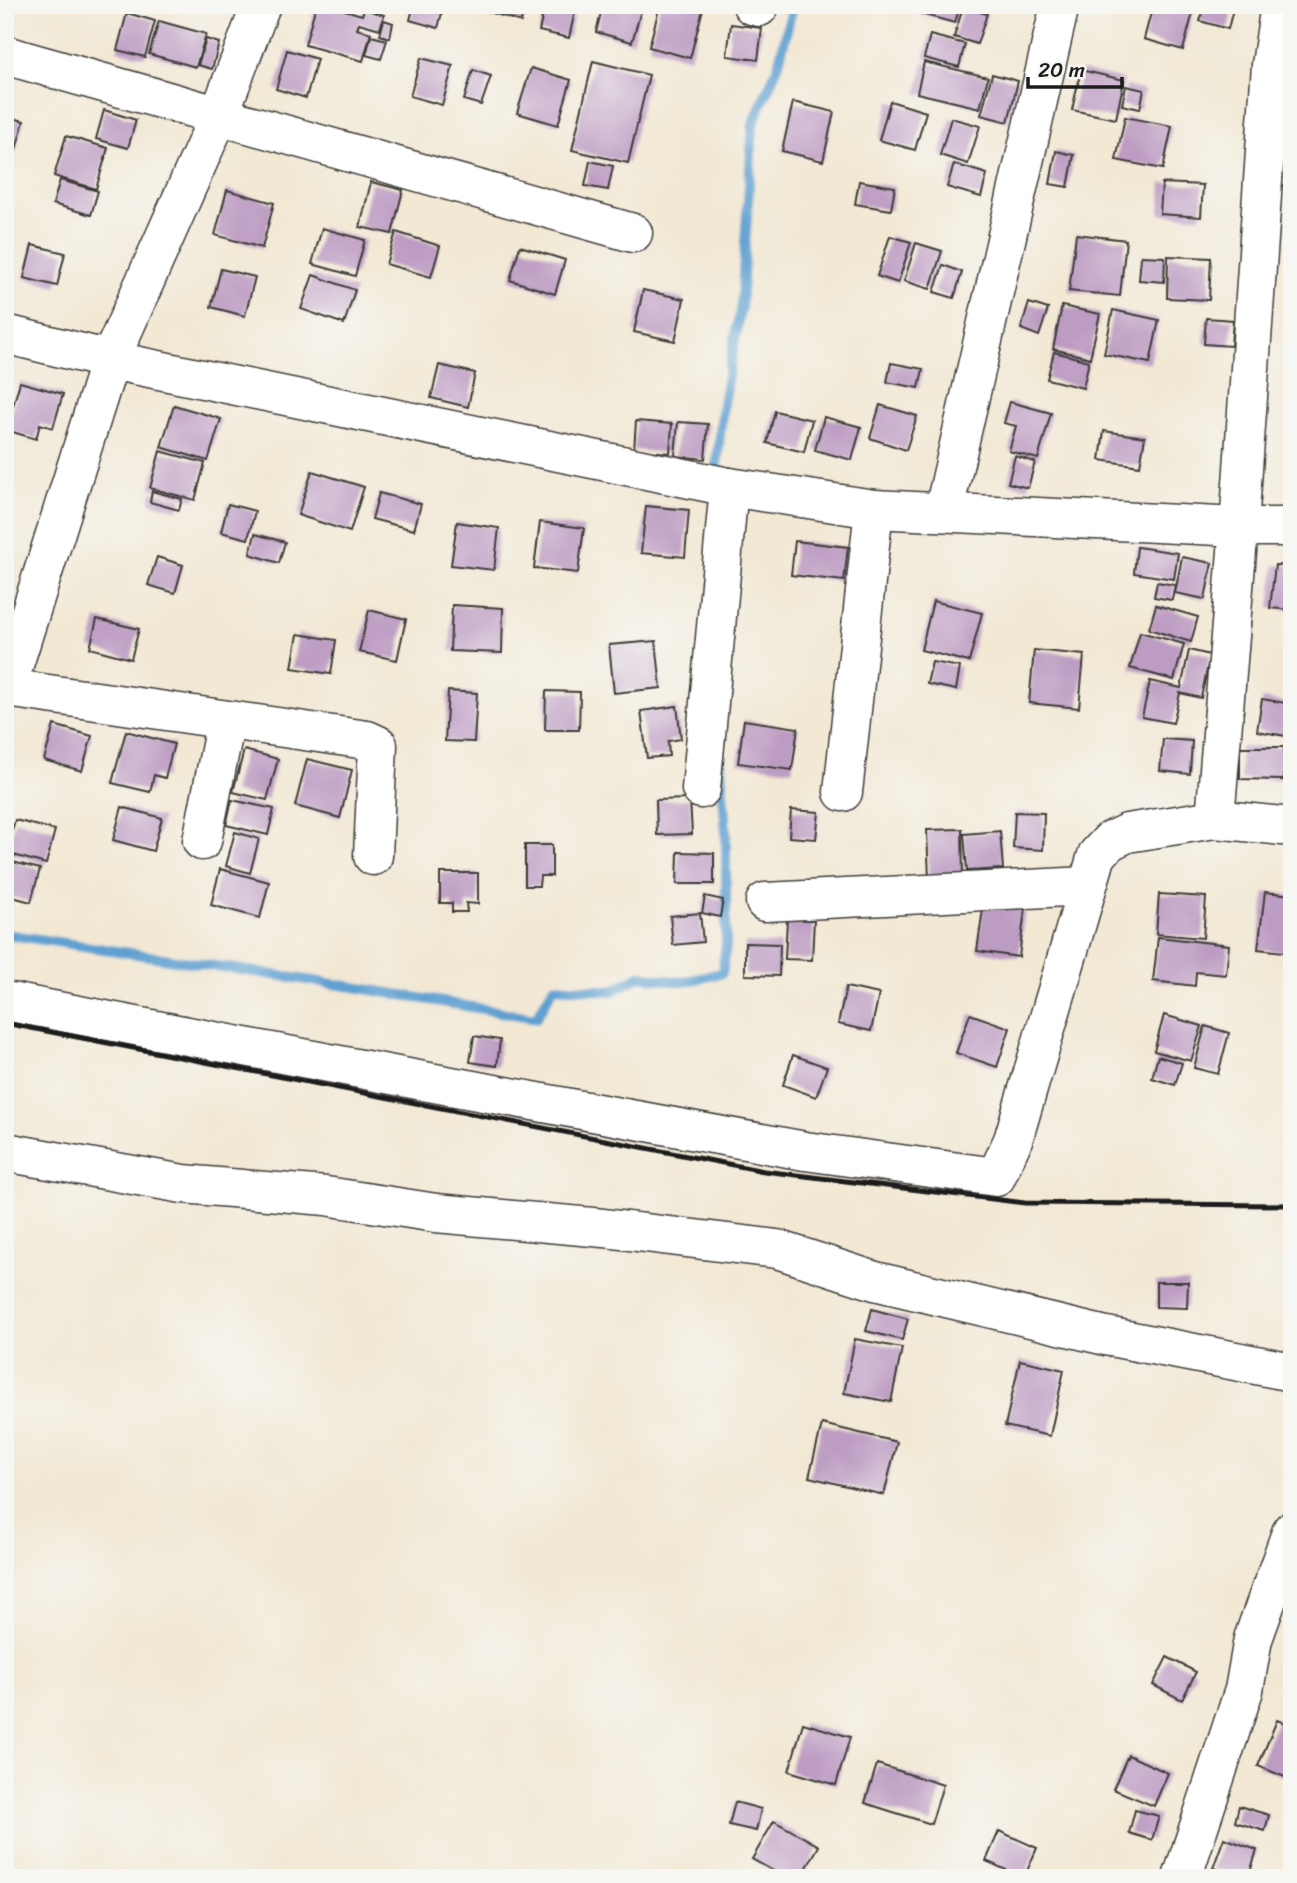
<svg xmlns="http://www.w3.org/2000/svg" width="1297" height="1883" font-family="Sriracha,sans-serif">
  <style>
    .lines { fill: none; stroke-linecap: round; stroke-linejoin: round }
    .stream { stroke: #5ea0d1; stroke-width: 10 }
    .building { fill: #bd9cc3 }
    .minor-casing { stroke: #3c3b38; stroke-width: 41 }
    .minor { stroke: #fff; stroke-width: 38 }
    .rail { stroke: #1c1c1c; stroke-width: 5 }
  </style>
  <rect width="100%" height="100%" fill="#f6f6f2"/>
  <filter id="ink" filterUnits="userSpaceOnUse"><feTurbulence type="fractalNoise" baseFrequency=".0143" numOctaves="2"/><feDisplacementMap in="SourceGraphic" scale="14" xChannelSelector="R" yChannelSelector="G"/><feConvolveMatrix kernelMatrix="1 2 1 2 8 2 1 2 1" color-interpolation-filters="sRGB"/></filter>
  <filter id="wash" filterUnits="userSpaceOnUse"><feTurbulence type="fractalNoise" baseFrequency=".00686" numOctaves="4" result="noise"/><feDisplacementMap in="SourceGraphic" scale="28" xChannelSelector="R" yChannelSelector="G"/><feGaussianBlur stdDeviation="1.57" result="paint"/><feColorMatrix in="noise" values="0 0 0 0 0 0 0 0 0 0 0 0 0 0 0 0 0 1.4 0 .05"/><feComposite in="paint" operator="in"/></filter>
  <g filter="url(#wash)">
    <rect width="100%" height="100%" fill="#f2e8d4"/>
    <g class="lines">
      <g class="stream">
        <polyline points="717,465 723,403 741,306 753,124 778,66 793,5"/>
        <polyline points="5,934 360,988 536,1018 554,987 612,991 640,976 682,982 722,973 726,945 726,831 720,757"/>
      </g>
    </g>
    <g id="blocks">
      <g class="building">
        <polygon points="316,5 327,5 362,15 364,9 384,15 380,29 359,23 357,29 371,33 363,61 305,45"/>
        <polygon points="414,5 444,5 438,28 410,20"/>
        <polygon points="481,5 526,5 521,22 480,9"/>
        <polygon points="545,5 575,11 569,38 539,31"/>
        <polygon points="603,5 642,7 632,42 596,32"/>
        <polygon points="660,5 704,5 690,58 649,47"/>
        <polygon points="924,5 960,5 955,23 921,14"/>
        <polygon points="1153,5 1195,5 1183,50 1144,39"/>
        <polygon points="1205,5 1234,5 1228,29 1200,21"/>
        <polygon points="963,7 987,14 977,44 954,37"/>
        <polygon points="127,13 155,21 145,57 117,50"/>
        <polygon points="384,20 393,23 390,38 380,35"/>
        <polygon points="159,21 206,34 196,67 149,54"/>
        <polygon points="731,24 762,28 758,60 727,56"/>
        <polygon points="930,35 965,44 959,67 924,58"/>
        <polygon points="371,36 387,40 381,59 366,55"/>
        <polygon points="206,39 219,43 212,69 198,65"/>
        <polygon points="287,50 317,59 306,98 276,89"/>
        <polygon points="421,58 453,66 442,105 410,96"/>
        <polygon points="593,61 649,75 628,163 572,150"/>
        <polygon points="924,62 988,77 980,108 917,93"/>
        <polygon points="531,68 571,80 558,125 517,113"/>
        <polygon points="473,70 491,76 481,105 464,100"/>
        <polygon points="1081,70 1124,80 1116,119 1072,110"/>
        <polygon points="992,74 1018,81 1008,122 981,115"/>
        <polygon points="1126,86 1144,90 1140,109 1122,105"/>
        <polygon points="890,101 926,112 915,150 879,140"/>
        <polygon points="793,102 834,112 823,161 782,151"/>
        <polygon points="104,110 136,120 128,148 96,139"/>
        <polygon points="5,116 24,121 13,160 5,158"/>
        <polygon points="1125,117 1172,126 1163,169 1116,160"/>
        <polygon points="951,118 980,126 968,164 940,155"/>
        <polygon points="66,136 108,148 96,189 54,176"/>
        <polygon points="1056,151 1074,155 1068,187 1050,184"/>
        <polygon points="590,161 613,166 608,190 585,186"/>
        <polygon points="954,164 987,174 981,197 947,187"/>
        <polygon points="60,180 98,191 91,215 53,204"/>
        <polygon points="859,181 895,187 891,210 855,204"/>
        <polygon points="371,182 403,190 392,234 360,227"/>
        <polygon points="1162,183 1203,185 1201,217 1160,214"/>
        <polygon points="227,190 274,203 262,248 215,235"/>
        <polygon points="322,228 365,240 355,276 312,264"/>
        <polygon points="396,232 440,246 431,277 386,264"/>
        <polygon points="1076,234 1126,240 1120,296 1069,291"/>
        <polygon points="890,236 911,242 898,283 877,276"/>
        <polygon points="916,243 942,251 930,289 904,281"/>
        <polygon points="32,245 65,253 57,286 24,278"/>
        <polygon points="520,246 565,260 555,294 510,280"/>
        <polygon points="1141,256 1165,257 1164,282 1139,280"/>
        <polygon points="1168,256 1211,258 1209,300 1167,298"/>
        <polygon points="943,265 962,272 954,298 934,292"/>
        <polygon points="221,269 255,277 245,316 211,307"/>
        <polygon points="313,275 355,290 344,324 301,309"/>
        <polygon points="643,290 684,299 675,341 634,332"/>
        <polygon points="1029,303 1048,309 1039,336 1021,329"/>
        <polygon points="1062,306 1100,314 1090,358 1053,349"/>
        <polygon points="1113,310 1159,320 1150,363 1104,354"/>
        <polygon points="1206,318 1233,320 1231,346 1204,344"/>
        <polygon points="1054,352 1089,361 1083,388 1047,379"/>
        <polygon points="891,363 923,369 919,388 887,382"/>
        <polygon points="439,365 475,373 468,407 431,398"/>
        <polygon points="20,382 63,394 53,428 40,424 36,439 6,430"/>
        <polygon points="1010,402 1051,413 1038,459 1009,451 1016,426 1004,423"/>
        <polygon points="174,405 221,419 208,461 161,447"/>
        <polygon points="880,405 917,416 906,450 870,438"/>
        <polygon points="775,411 812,420 804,452 767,443"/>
        <polygon points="824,417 861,427 852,460 815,450"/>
        <polygon points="636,421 672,424 670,453 634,450"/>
        <polygon points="678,422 708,424 705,459 675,456"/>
        <polygon points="1104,431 1145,437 1140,466 1100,460"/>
        <polygon points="160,451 205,463 195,500 150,488"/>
        <polygon points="1015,456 1035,462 1028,488 1008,483"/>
        <polygon points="312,471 364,487 350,532 298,515"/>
        <polygon points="152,491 182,499 179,510 150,502"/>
        <polygon points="379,493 421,504 414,530 372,519"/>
        <polygon points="228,504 255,511 248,539 221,532"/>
        <polygon points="646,506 689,510 685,557 641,553"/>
        <polygon points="457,522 499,528 494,570 451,565"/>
        <polygon points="540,522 584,528 578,573 534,568"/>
        <polygon points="255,534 285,542 279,563 250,554"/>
        <polygon points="795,541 848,547 844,581 791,575"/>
        <polygon points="1137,547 1178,553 1174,579 1134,573"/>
        <polygon points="157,557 183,565 175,593 148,585"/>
        <polygon points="1182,557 1212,563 1205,599 1175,593"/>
        <polygon points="1275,565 1292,566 1292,610 1270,608"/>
        <polygon points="1157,582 1175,585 1172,600 1154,597"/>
        <polygon points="933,601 982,613 969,662 921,650"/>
        <polygon points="452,605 503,608 502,653 450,651"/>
        <polygon points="1156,605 1198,617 1191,642 1149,629"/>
        <polygon points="369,610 406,619 397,660 359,652"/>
        <polygon points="97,619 139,629 131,659 90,648"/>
        <polygon points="1140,632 1184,644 1174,680 1130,668"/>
        <polygon points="298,634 336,640 331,674 292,668"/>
        <polygon points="656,641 661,688 614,693 609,645"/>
        <polygon points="1034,650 1084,655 1079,708 1029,703"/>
        <polygon points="1189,650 1210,655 1201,698 1180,693 1173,723 1142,717 1150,681 1181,688"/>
        <polygon points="932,662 960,667 956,690 927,684"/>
        <polygon points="448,691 477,693 474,742 445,741"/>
        <polygon points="546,691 580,692 579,730 545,730"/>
        <polygon points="1262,699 1292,704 1292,724 1288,724 1286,736 1257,731"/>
        <polygon points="677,706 681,739 668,741 669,756 647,758 641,711"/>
        <polygon points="744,720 798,728 792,770 738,763"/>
        <polygon points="54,725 92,736 82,771 44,760"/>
        <polygon points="126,731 174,744 165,778 154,775 150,792 112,783"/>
        <polygon points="1163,739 1192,741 1190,774 1160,771"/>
        <polygon points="1240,747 1284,747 1284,780 1240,779"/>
        <polygon points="244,750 278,759 267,800 233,792"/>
        <polygon points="307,759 352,770 340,818 295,806"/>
        <polygon points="690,799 692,834 657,835 656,800"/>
        <polygon points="232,800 274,809 268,835 226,825"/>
        <polygon points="122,807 162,818 153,851 113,840"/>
        <polygon points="791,810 819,812 816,839 789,837"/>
        <polygon points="1015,812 1044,813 1043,850 1013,848"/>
        <polygon points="15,820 55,830 46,864 6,853"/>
        <polygon points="962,829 963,879 929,880 927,830"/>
        <polygon points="1000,831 1003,869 967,871 964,834"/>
        <polygon points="235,832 259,839 250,873 226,866"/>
        <polygon points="525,845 552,845 552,876 540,876 539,886 525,886"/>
        <polygon points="678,852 714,853 714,884 677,884"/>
        <polygon points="5,860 40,869 31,902 5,895"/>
        <polygon points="220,869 269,882 260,918 211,905"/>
        <polygon points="440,873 478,873 478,904 466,903 467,912 452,912 452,903 440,903"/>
        <polygon points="1265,892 1292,895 1292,953 1258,949"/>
        <polygon points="1159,894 1206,897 1203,938 1156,934"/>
        <polygon points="985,895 1026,901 1019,957 977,951"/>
        <polygon points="705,896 723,900 720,917 702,913"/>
        <polygon points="700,913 703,942 673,945 670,916"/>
        <polygon points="787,919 814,920 812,960 785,959"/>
        <polygon points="1158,937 1229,945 1226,975 1196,972 1195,986 1153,981"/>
        <polygon points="745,943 780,944 779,976 745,975"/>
        <polygon points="846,987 879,994 871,1031 838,1024"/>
        <polygon points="970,1014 1010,1028 997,1067 956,1053"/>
        <polygon points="1164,1015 1202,1026 1191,1061 1154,1051"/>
        <polygon points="1205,1026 1229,1033 1218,1074 1194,1068"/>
        <polygon points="474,1036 500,1040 497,1066 470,1062"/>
        <polygon points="793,1055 827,1067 816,1097 783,1085"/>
        <polygon points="1158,1056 1182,1063 1175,1085 1152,1078"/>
        <polygon points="1156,1282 1188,1282 1187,1308 1156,1307"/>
        <polygon points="872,1309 908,1319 902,1340 866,1331"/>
        <polygon points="855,1339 902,1348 891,1402 844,1393"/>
        <polygon points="1020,1360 1064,1370 1050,1436 1005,1426"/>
        <polygon points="822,1424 897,1442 884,1495 809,1477"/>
        <polygon points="1167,1657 1196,1672 1182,1700 1153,1685"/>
        <polygon points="1277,1720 1292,1726 1292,1780 1258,1766"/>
        <polygon points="803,1723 850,1737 836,1785 789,1771"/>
        <polygon points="1128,1755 1168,1773 1154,1806 1113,1789"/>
        <polygon points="877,1764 943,1785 931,1824 865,1803"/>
        <polygon points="735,1802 761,1809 756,1831 729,1825"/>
        <polygon points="1239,1806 1269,1815 1265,1831 1235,1822"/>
        <polygon points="1135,1810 1159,1816 1152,1840 1129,1833"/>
        <polygon points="774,1821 819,1846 801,1878 786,1878 752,1859"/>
        <polygon points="999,1831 1037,1848 1024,1878 986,1861"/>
        <polygon points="1224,1838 1257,1850 1248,1878 1213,1868"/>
      </g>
    </g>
  </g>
  <g filter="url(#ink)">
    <use href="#blocks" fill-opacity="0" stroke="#3c3b38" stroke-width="2"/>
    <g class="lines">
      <g class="minor-casing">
        <g id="minor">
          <polyline points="752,5 759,7"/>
          <polyline points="5,55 633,233"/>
          <polyline points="5,334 110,360 729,487 874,509 1239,527 1292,527"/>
          <polyline points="944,510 1060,5"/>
          <polyline points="7,688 367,740 378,745 373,856"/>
          <polyline points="5,693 110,360 219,115 261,5"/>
          <polyline points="701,789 729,487"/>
          <polyline points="843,792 874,509"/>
          <polyline points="1215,819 1239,527 1271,65 1280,5"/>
          <polyline points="202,841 226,720"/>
          <polyline points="765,902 1087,886"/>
          <polyline points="5,1001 418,1080 805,1151 996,1177 1013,1140 1097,855 1110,841 1127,833 1215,819 1292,827"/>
          <polyline points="5,1152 183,1184 326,1196 436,1213 604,1228 777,1249 875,1281 1106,1336 1292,1372"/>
          <polyline points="1182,1878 1244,1690 1253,1639 1292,1530"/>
        </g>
      </g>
      <use href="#minor" class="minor"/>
      <polyline class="rail" points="5,1023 764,1171 1025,1203 1292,1205"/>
    </g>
  </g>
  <rect width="1297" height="1883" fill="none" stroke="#f6f6f2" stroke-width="28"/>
  <path d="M1028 77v10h94v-10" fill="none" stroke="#1c1c1c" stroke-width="3.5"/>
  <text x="1038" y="77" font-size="21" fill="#1c1c1c" stroke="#f6f6f2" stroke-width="5" paint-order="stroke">20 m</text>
</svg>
